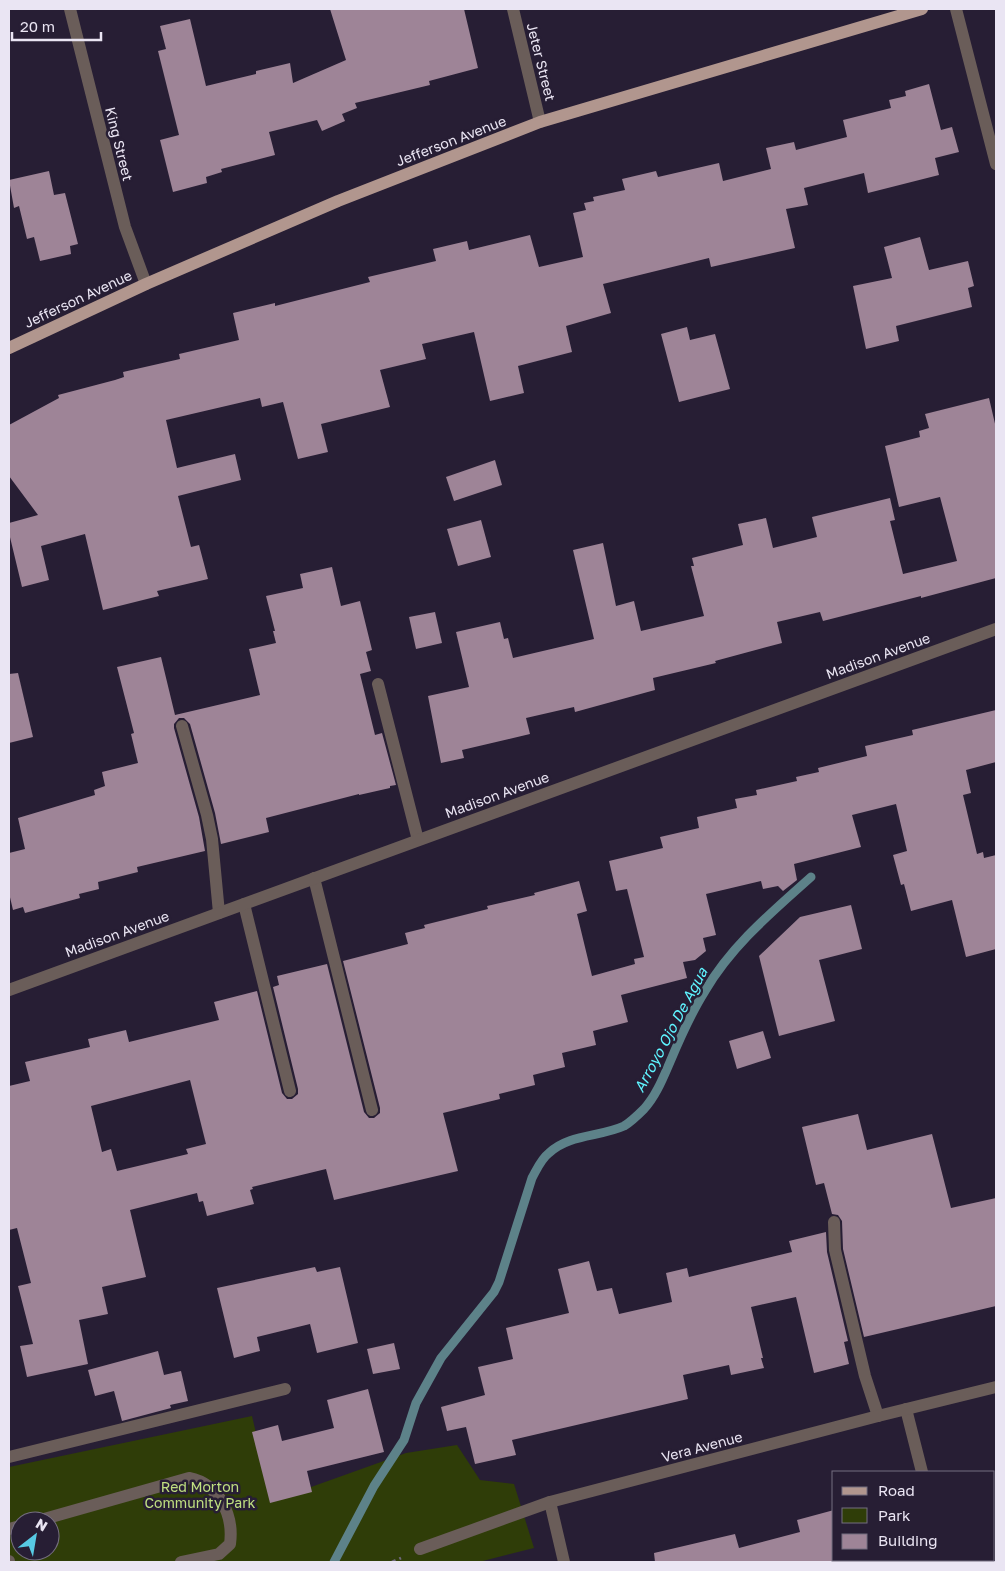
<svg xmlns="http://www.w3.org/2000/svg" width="1005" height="1571" font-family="'Golos Text',sans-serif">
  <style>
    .green { fill: #2f3d08; fill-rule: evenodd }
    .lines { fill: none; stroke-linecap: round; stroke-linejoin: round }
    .stream { stroke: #5d8289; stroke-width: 9 }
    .building { fill: #9e8497; fill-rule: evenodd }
    .path { stroke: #6f687b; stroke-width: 3; stroke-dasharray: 4 4; stroke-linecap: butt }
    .minor { stroke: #6a5d59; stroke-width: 12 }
    .major { stroke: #b1968e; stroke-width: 12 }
    .labels { text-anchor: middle; stroke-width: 5; stroke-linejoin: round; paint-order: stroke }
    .street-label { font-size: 14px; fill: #eae5f3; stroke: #271e34 }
    .park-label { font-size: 14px; fill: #c0e081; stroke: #271e34 }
    .water-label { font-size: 15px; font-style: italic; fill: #5ff4ff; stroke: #271e34 }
  </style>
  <rect width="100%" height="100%" fill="#271e34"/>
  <path class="green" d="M 252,1416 L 272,1501 L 406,1453 L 457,1445 L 480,1480 L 514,1484 L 534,1548 L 479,1562 L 9,1562 L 9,1467 ZM 20,1521 L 50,1521 L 50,1551 L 20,1551 Z"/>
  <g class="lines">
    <path class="stream" d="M 334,1562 L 374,1486 L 404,1440 L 416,1403 L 441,1358 L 494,1292 L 499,1282 L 532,1178 C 537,1169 541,1159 549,1153 C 569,1134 600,1137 624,1126 C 631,1122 638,1115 644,1109 C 656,1096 663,1078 670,1062 C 680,1038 691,1013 705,991 C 732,945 772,912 811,877"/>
  </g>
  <g class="building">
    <polygon points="330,9 464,9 478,68 429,81 430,85 355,103 357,108 342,114 345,121 322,131 317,120 269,132 275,155 221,169 222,172 206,177 207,183 173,192 160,140 179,135 158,51 166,49 160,26 190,19 206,86 256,74 256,71 290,63 293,83 346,60"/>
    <polygon points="929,84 941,130 952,127 959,152 935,158 939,175 868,193 864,173 804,188 808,205 786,209 795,248 711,267 709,258 603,284 611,313 566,326 572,352 518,366 524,393 490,401 474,332 422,344 426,359 380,370 390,407 321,424 328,452 298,459 283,402 262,407 260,398 166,420 177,468 235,454 241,480 178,496 191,547 199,545 208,579 157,591 159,596 103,610 85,534 41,546 49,580 22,587 9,533 9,523 38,515 9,476 9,425 59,398 58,395 115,380 124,377 123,372 180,359 179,354 239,340 233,313 275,303 275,306 370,282 368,277 436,261 433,249 467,241 469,250 530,235 539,267 583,257 573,213 586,210 584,203 594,201 593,197 625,190 622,179 656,171 658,177 719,163 723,181 771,169 766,148 794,142 796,150 847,137 843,120 891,108 889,100 906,96 905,91"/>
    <polygon points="49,171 54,195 65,193 78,244 70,246 71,254 40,261 34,237 27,239 19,206 14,208 9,180"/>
    <polygon points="920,237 929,270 968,261 974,286 968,288 972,307 896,326 899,341 866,349 853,286 892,278 884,247"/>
    <polygon points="687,327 690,340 715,334 730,389 679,402 661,334"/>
    <polygon points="989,398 996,428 996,578 921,598 921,596 823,621 820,612 777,622 782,643 715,661 716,663 653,678 655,690 575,712 574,707 526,718 530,734 462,750 464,758 441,763 428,696 469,687 456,632 500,622 504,639 508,638 513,658 594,639 573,550 603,543 616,606 634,601 641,631 704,616 691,566 694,566 692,558 743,545 738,524 766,518 773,548 817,537 812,517 890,498 895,520 890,521 903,574 957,561 940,497 899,507 885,446 920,437 919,431 929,428 925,414"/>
    <polygon points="495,460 502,485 454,501 446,477"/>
    <polygon points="481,520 491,557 458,566 447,529"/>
    <polygon points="332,567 341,606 360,601 372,650 366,652 371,671 360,674 375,735 382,733 396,785 390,786 390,788 359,795 359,794 266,818 269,832 221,844 215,813 190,724 184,718 179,718 174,724 174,728 199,817 205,851 137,867 138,872 98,882 99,889 79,894 80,898 25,913 23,907 13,910 9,893 9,853 25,849 18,818 95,795 94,790 105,786 102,772 138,763 131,734 134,733 117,667 161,657 175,715 260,695 249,649 276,643 273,631 275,631 266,596 303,588 300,574"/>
    <polygon points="435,612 442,643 416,649 409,617"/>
    <polygon points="18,673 33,737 9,743 9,674"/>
    <path d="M 996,710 L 996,762 L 966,770 L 971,793 L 963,795 L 977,854 L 983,852 L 984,858 L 996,855 L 996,949 L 966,957 L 952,900 L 911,911 L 904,884 L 901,885 L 893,855 L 907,851 L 896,804 L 852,815 L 861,847 L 794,864 L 797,880 L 783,891 L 778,886 L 763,889 L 761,881 L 706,894 L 716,935 L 703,938 L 706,951 L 695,960 L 683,962 L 687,978 L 621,995 L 628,1022 L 593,1031 L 596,1045 L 562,1053 L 565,1067 L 533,1075 L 535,1085 L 499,1094 L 500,1099 L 443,1113 L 458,1171 L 334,1200 L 326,1169 L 252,1187 L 253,1189 L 250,1190 L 254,1204 L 207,1216 L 203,1201 L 199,1202 L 197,1193 L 130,1210 L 146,1277 L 102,1287 L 108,1314 L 79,1320 L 88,1364 L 27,1377 L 20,1346 L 33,1344 L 18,1286 L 31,1283 L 17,1228 L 9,1230 L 9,1086 L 30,1081 L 25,1062 L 90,1047 L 88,1039 L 126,1030 L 129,1042 L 219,1020 L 214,1002 L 257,991 L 282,1093 L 287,1099 L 292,1099 L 298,1094 L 298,1089 L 273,987 L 279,985 L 277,976 L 327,964 L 364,1112 L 369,1118 L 374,1118 L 380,1113 L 380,1108 L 343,961 L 408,944 L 405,933 L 425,928 L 424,925 L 488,909 L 487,906 L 535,895 L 534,893 L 579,881 L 587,911 L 577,914 L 592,976 L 635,964 L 634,959 L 644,957 L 627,889 L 616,891 L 609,861 L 663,848 L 660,837 L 699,828 L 697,817 L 737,808 L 735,799 L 757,795 L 756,790 L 797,781 L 796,777 L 819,772 L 818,768 L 867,756 L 865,746 L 913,735 L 912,730 ZM 190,1080 L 206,1144 L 186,1149 L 188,1154 L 117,1171 L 111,1149 L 102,1152 L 91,1106 Z"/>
    <polygon points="851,905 862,949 819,960 835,1021 779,1036 759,956 800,917"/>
    <polygon points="763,1031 771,1058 737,1069 729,1041"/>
    <polygon points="858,1114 867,1150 932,1134 951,1208 996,1198 996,1306 864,1337 843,1249 842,1221 838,1215 832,1214 824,1183 816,1185 802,1127"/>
    <polygon points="826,1232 827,1252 848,1341 844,1342 849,1364 814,1373 796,1297 751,1307 763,1358 761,1358 764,1368 731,1375 729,1365 683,1375 688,1399 512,1440 516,1455 475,1464 466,1427 447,1431 441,1407 485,1395 478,1367 513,1359 506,1328 569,1313 558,1269 589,1261 597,1291 612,1288 619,1314 672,1302 666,1273 687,1268 689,1277 792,1252 789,1241"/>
    <polygon points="315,1267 317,1272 340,1267 358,1343 317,1353 310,1324 257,1337 260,1351 234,1358 217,1288"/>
    <polygon points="394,1343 400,1369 373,1374 367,1349"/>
    <polygon points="158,1351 164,1375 181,1371 188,1401 170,1405 171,1408 122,1421 114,1391 95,1396 88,1370"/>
    <polygon points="368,1389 384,1452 307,1471 312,1492 270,1503 252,1432 278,1425 282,1441 334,1428 327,1400"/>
    <polygon points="834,1510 834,1562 655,1562 654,1553 735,1534 739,1548 800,1532 797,1520"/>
  </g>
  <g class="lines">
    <polyline class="path" points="392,1562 401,1558"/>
    <g class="minor">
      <polyline points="70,9 125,227 146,284"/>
      <polyline points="513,9 540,122"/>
      <polyline points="956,9 996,164"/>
      <polyline points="378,684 418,840"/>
      <polyline points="182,726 207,815 212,839 219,913"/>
      <polyline points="314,878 372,1110"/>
      <polyline points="244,904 290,1091"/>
      <polyline points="9,990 996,629"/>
      <polyline points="834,1222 835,1250 865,1376 878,1416"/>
      <polyline points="906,1409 922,1472"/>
      <polyline points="9,1457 285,1389"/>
      <polyline points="550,1502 564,1562"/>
      <path d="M 37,1521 L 189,1478 C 219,1484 234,1515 230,1544 L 219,1554 L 181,1562"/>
      <polyline points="9,1529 20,1526"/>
      <polyline points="420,1549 550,1502 878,1416 996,1387"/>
      <polyline points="944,1560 944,1562"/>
      <polyline points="9,1561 9,1562"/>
    </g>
    <polyline class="major" points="9,348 146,284 338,201 540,122 922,9"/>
  </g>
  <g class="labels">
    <g class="street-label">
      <text transform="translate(541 62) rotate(76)" y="5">Jeter Street</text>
      <text transform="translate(451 141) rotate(-21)" y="5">Jefferson Avenue</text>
      <text transform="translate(119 144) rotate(76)" y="5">King Street</text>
      <text transform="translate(78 299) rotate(-25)" y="5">Jefferson Avenue</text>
      <text transform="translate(878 656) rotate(-20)" y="5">Madison Avenue</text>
      <text transform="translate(497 795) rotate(-20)" y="5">Madison Avenue</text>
      <text transform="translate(117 934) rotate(-20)" y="5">Madison Avenue</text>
      <text transform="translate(702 1447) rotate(-15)" y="5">Vera Avenue</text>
    </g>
    <g class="park-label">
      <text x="200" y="1492">Red Morton<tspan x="200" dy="16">Community Park</tspan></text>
    </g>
    <g class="water-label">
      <text transform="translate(671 1030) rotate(-62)" y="5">Arroyo Ojo De Agua</text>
    </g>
  </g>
  <rect width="1005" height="1571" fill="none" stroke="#eae5f3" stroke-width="20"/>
  <rect x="832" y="1471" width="162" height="90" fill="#271e34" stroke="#756e80"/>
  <rect x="842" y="1487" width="25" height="8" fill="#b1968e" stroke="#756e80"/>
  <text x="878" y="1496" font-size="15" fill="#eae5f3">Road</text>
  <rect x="842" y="1508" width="25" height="15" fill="#2f3d08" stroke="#756e80"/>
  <text x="878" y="1521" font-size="15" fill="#eae5f3">Park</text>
  <rect x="842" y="1534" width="25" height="15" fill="#9e8497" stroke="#756e80"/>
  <text x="878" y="1546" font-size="15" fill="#eae5f3">Building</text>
  <g transform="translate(35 1536) rotate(31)"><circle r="24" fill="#271e34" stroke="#756e80"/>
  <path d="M0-4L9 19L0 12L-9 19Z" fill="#57c9e3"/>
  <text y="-8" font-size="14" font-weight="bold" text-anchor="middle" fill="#eae5f3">N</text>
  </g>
  <path d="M12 32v8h89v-8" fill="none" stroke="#eae5f3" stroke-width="2.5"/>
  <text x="20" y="32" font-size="15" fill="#eae5f3" stroke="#271e34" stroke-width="4" paint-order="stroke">20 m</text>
</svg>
